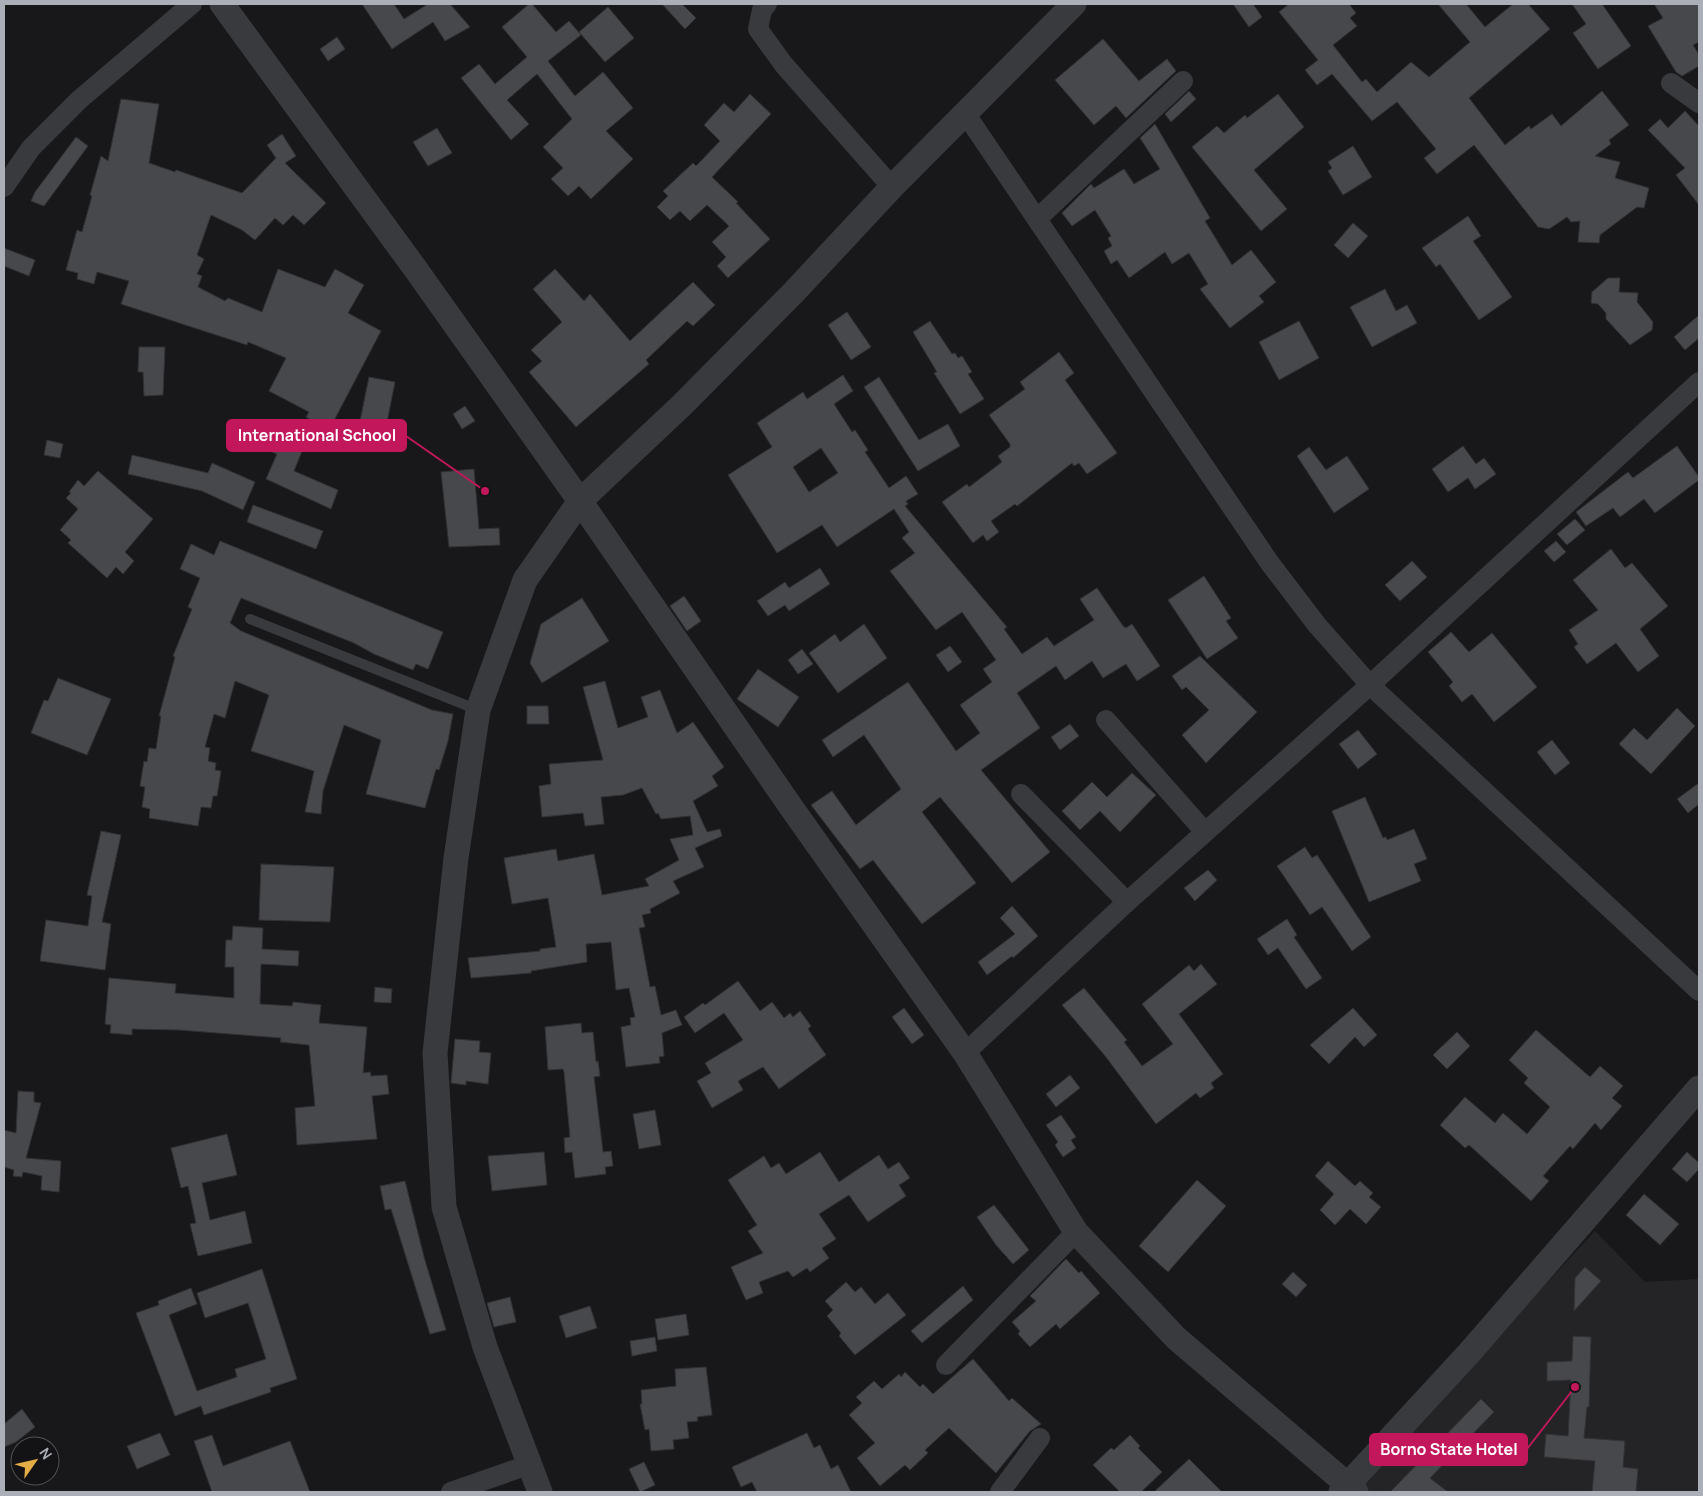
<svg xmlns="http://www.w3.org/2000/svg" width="1703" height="1496" font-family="Manrope,sans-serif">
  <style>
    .built { fill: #242427 }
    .building { fill: #47484c; stroke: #323235; fill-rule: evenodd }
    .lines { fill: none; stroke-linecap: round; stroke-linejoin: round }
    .service { stroke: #393a3e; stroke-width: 10 }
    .minor { stroke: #393a3e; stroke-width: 20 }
    .tertiary { stroke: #393a3e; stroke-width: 25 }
    .leader { fill: none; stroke: #c2185b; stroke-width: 2 }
    .callout-dot { fill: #c2185b; stroke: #131315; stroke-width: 2 }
    .callout { fill: #c2185b; stroke: #c2185b; stroke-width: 2 }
    .callout-label { font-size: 16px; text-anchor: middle; font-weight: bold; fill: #fff }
  </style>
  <rect width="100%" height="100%" fill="#18181a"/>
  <polygon class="built" points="1595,1231 1645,1282 1699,1279 1699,1492 1352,1492"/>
  <g class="building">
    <polygon points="362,4 394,4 404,19 428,4 450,4 470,27 445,41 433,22 392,49"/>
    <polygon points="529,4 532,4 556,32 569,21 581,35 548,61 575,96 603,72 633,108 606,131 633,159 591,199 579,186 568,196 551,179 563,168 543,147 572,119 537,74 507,100 529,124 511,140 461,78 479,64 495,84 527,57 502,27"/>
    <polygon points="662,4 682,4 696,18 685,29"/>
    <polygon points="1233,4 1253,4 1262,17 1249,27"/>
    <polygon points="1289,4 1349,4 1356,13 1350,18 1357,26 1333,45 1362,82 1366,79 1377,92 1411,62 1429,77 1470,42 1438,4 1466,4 1485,27 1513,4 1528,4 1550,29 1469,98 1505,145 1529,126 1531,129 1552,114 1561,126 1602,91 1629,125 1609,140 1611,144 1595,156 1620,162 1615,178 1649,188 1644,208 1637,207 1600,235 1599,243 1578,242 1580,221 1571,222 1567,217 1549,229 1538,227 1474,145 1437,174 1424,158 1436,149 1397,102 1372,121 1332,74 1317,85 1305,70 1318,60 1279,12"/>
    <polygon points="1572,4 1602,4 1631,46 1598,69 1573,33 1586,24"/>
    <polygon points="1654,4 1699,4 1699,42 1693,45 1699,55 1699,66 1682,76 1676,72 1648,26 1663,18"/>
    <polygon points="608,7 634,38 605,62 579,32"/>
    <polygon points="337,37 345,49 328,61 320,49"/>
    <polygon points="1103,39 1139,81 1167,59 1176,71 1126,118 1116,106 1094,125 1055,80"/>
    <polygon points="1189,91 1196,99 1171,122 1165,114"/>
    <polygon points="750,94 771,114 712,177 738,202 736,203 770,239 728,278 717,266 726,257 712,242 729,226 707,205 690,221 680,211 670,220 657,207 668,196 663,191 693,163 696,166 720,141 704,125 724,103 734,112"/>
    <polygon points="1278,94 1304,127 1254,170 1287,209 1261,231 1192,147 1217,126 1224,133 1245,115 1247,118"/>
    <polygon points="121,99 159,104 149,163 175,172 176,170 242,193 276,158 267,145 282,134 296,156 285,163 326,203 304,225 293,215 283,225 275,218 255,240 242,230 211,215 197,255 204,259 197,274 202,276 198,287 225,301 228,298 262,312 278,269 325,287 335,269 364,285 348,313 381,331 329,430 306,417 309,412 269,391 286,358 248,342 247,345 121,304 129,281 97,272 94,284 77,279 78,273 66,270 77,230 82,232 92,196 90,195 101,156 108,161"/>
    <polygon points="1685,111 1699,126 1699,205 1676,175 1685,168 1648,130 1660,119 1668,128"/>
    <polygon points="1155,124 1210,218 1205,221 1232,265 1251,250 1276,282 1259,296 1264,302 1230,328 1200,289 1208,284 1189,253 1172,264 1165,252 1129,278 1117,260 1111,264 1104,251 1112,246 1108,238 1111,236 1095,210 1072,226 1062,213 1091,184 1094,188 1124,169 1134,184 1160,169 1140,138"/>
    <polygon points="437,128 452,153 428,166 413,142"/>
    <polygon points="76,137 88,146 44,206 31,201 35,192"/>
    <polygon points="1353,146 1372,177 1343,195 1328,171 1332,168 1328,162"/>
    <polygon points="1468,216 1481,236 1473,241 1512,297 1479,320 1440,264 1436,267 1422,248"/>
    <polygon points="1353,223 1368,236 1348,258 1334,245"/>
    <polygon points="4,248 35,260 29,276 4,266"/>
    <polygon points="555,269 584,301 590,294 630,341 693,282 715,305 693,326 687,321 646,360 649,364 576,427 529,372 542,361 531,350 562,322 533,289"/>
    <polygon points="1608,278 1620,278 1619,292 1638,293 1637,302 1653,322 1652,330 1630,345 1606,319 1606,313 1598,304 1591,303 1592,292"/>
    <polygon points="1385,289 1396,311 1407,305 1417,323 1372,347 1350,307"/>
    <polygon points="847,312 871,347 851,360 828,325"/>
    <polygon points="1699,315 1699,338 1685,350 1674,337"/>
    <polygon points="930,321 952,354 955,353 958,358 962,356 972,372 968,374 984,399 960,414 934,373 937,372 913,332"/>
    <polygon points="1299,321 1319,358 1279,380 1259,342"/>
    <polygon points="139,347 165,347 163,395 144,396 143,372 138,372"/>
    <polygon points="1059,352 1074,373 1065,380 1117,453 1087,474 1079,463 1074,466 1072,463 1017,506 1015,504 991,521 999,532 987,541 983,535 973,543 942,502 967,484 969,487 1002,462 998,456 1010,447 1010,444 989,415 1025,389 1020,382"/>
    <path d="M 843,375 L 853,391 L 834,404 L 852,432 L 855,430 L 868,450 L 865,452 L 889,488 L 906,476 L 918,494 L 906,501 L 908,504 L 905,506 L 1007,627 L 1004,629 L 1022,654 L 1047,637 L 1054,646 L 1094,620 L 1080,599 L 1097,588 L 1123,626 L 1126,628 L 1132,624 L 1160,666 L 1137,681 L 1126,664 L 1103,678 L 1092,661 L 1065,680 L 1056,666 L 1017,693 L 1040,728 L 981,770 L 1050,852 L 1012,883 L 940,797 L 922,812 L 976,883 L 922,924 L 873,860 L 860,869 L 811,805 L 832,791 L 856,825 L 901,789 L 864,735 L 833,757 L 822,740 L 908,682 L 956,751 L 980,733 L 960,705 L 992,682 L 983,669 L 996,660 L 962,612 L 936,630 L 890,571 L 915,553 L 902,538 L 909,532 L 894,509 L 837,547 L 822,525 L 777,553 L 728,475 L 772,447 L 757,423 L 803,392 L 807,399 ZM 821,448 L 838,473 L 809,492 L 793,467 Z"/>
    <polygon points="369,377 395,382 385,432 359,426"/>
    <polygon points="879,377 919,440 948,424 960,446 918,471 864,387"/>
    <polygon points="465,406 475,421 462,429 453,414"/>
    <polygon points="258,422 306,441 294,471 338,490 331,509 266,479 277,454 250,443"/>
    <polygon points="47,440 63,444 60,458 44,455"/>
    <polygon points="1463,446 1476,464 1484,458 1496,474 1475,489 1468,478 1448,492 1432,469"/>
    <polygon points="1677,446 1699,477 1699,480 1655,513 1644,499 1620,517 1613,508 1586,526 1576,512 1628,472 1633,478"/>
    <polygon points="1309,447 1326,470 1347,456 1369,489 1334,513 1297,456"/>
    <polygon points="132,455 208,473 212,463 255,482 243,510 202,491 128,474"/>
    <polygon points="474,469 479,529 499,528 500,545 449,547 441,472"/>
    <polygon points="98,471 153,519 125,552 134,561 123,574 116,567 107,578 68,543 71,540 60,530 78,509 66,498 71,493 69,492 78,480 84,486"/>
    <polygon points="253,505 323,531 316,549 247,522"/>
    <polygon points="1575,519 1585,530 1567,545 1557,534"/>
    <polygon points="220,541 443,632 428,669 416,664 413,670 374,654 354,643 241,598 230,623 241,631 432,710 453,714 448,741 439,770 436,769 425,808 366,794 381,740 344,725 323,791 321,814 305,812 314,771 251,751 269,695 235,681 225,718 214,714 205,747 210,748 208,761 216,763 215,770 221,771 217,796 213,796 211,808 201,807 198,826 149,818 150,809 142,807 145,787 140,786 144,761 147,762 149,748 156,749 161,716 159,716 175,657 173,656 192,609 188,607 200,578 180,569 191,544 214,555"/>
    <polygon points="1556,541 1566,552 1554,562 1544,551"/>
    <polygon points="1611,549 1625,568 1632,563 1668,606 1640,629 1659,656 1638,672 1616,643 1587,664 1574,647 1578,644 1569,630 1598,610 1573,580"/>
    <polygon points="1412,561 1427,577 1400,601 1385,585"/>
    <polygon points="820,568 830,584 789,611 785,605 768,616 757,601 785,582 789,588"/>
    <polygon points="1204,576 1231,618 1226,621 1238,638 1207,659 1168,600"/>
    <polygon points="684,596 701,621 687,631 670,606"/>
    <polygon points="582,598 609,641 542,683 530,663 541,624"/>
    <polygon points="864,624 887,658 838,693 809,653 835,634 840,642"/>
    <polygon points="1451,632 1469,652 1492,633 1537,687 1494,722 1472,694 1462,702 1449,686 1453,682 1428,652"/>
    <polygon points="950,646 962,662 948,672 936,655"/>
    <polygon points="802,649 813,664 798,674 788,660"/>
    <polygon points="1200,656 1257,712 1206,763 1182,735 1209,710 1186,687 1182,690 1172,676"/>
    <polygon points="758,669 799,697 778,727 737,699"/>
    <polygon points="58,678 111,699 87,755 31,733 44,700 48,701"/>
    <polygon points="605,681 618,728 648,717 641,697 660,690 677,733 693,722 724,767 712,776 718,786 693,801 707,832 720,829 722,836 695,848 704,867 673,881 680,893 650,909 651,913 642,915 645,927 639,928 650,987 655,986 661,1015 676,1010 682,1025 662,1033 664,1056 659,1057 660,1063 626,1067 621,1027 631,1025 630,1018 635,1017 629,988 616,990 611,942 586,944 587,962 531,971 531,973 471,978 468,958 540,951 540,949 556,947 548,898 512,904 504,858 556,849 558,861 594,854 602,895 649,886 645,879 679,860 670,839 693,835 690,816 661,819 658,813 656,814 642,788 623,795 601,797 604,824 585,826 583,813 542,817 539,786 551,784 549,764 603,760 583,687"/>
    <polygon points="527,706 548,706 549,724 527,724"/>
    <polygon points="1677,708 1695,726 1651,774 1619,744 1634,728 1647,740"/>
    <polygon points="1070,724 1079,736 1060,750 1051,737"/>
    <polygon points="1358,730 1377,754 1358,769 1339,744"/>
    <polygon points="1552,740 1570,763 1555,775 1537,752"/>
    <polygon points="1132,773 1156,795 1120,832 1100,811 1080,830 1062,811 1092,782 1107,797"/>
    <polygon points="1699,783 1699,804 1688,813 1677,799"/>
    <polygon points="1365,797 1383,838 1386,837 1387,840 1414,829 1427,859 1414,864 1421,881 1369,902 1332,811"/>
    <polygon points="101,831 121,835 102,922 111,924 105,970 40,961 46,920 88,926 92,896 87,895"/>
    <polygon points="1305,847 1312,858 1317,855 1371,937 1352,951 1322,907 1310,915 1277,866"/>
    <polygon points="261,864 334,867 330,922 259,920"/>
    <polygon points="1208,870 1217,880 1195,901 1184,888"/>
    <polygon points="1012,906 1038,936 1013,958 1012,956 987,975 978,962 1015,934 1000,918"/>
    <polygon points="1287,919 1297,935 1294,937 1322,978 1306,989 1278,948 1268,955 1257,939"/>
    <polygon points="233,926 263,928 262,949 299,951 298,966 261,964 260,1004 292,1006 293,1002 321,1005 319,1023 367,1027 363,1073 370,1072 371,1076 387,1075 389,1094 372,1096 377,1139 297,1145 295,1108 315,1106 309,1045 280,1042 281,1038 179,1030 132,1029 132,1035 110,1033 111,1025 105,1024 109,978 176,984 175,993 234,998 234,967 225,967 226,940 232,940"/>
    <polygon points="1201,964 1217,984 1179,1014 1223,1074 1211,1083 1214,1088 1200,1098 1196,1093 1156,1124 1106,1057 1062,1005 1084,988 1127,1040 1124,1042 1142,1066 1173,1044 1142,1004 1189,965 1194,971"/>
    <polygon points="738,981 760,1011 772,1002 784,1018 790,1013 793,1017 800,1011 811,1026 808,1029 826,1055 779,1089 763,1067 738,1081 743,1090 712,1108 697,1081 711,1073 705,1063 743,1040 724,1013 695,1033 684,1017 703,1003 705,1005"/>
    <polygon points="375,987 392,989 391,1003 374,1002"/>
    <polygon points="904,1008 924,1035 912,1044 892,1017"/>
    <polygon points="1353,1008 1377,1035 1364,1047 1355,1037 1329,1064 1310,1045"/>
    <polygon points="581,1023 582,1033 593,1032 596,1062 598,1061 600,1076 594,1077 603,1152 611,1151 613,1166 605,1167 606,1174 575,1178 572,1152 565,1153 564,1138 570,1137 564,1072 563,1069 548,1070 545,1027"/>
    <polygon points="1536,1030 1590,1077 1600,1066 1623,1086 1612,1098 1622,1106 1601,1130 1595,1123 1573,1149 1570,1146 1543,1176 1549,1181 1531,1201 1469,1145 1465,1148 1440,1125 1465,1097 1495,1123 1503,1113 1527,1134 1550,1107 1524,1083 1528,1078 1509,1060"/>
    <polygon points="1457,1032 1470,1046 1447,1069 1433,1055"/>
    <polygon points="455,1039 480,1041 479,1052 491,1053 488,1084 466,1081 466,1085 451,1083"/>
    <polygon points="1070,1075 1080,1088 1056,1107 1046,1094"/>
    <polygon points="18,1091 34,1092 34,1102 41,1103 26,1158 61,1161 59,1192 41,1190 42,1176 23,1172 22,1177 13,1176 14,1170 4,1167 4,1130 16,1133"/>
    <polygon points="655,1110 661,1145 639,1149 633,1114"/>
    <polygon points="1061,1115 1076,1137 1071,1140 1076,1148 1063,1157 1055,1145 1058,1142 1046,1125"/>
    <polygon points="227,1134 237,1175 202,1183 210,1220 245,1211 252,1243 198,1256 190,1224 196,1223 188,1186 181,1188 171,1148"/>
    <polygon points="544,1152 547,1185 492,1191 488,1156"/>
    <polygon points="820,1152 839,1182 879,1155 888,1169 899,1162 910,1178 899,1185 906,1196 868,1222 849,1195 819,1214 836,1239 822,1248 829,1258 810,1272 807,1268 793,1277 788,1271 759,1282 763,1293 746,1300 731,1267 763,1253 748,1231 757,1225 728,1180 764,1156 771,1168 779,1163 786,1174"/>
    <polygon points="1687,1152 1699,1163 1699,1169 1687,1182 1672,1169"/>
    <polygon points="1328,1161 1355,1186 1360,1181 1373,1193 1369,1197 1381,1207 1366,1224 1350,1209 1335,1225 1320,1210 1334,1194 1315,1176"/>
    <polygon points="1197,1180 1226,1206 1168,1272 1139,1246"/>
    <polygon points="405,1181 424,1257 446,1330 430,1334 391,1209 385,1210 380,1186"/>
    <polygon points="1644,1194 1679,1224 1660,1245 1626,1215"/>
    <polygon points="994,1205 1029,1250 1013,1264 996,1245 977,1217"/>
    <polygon points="1066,1259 1079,1273 1081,1271 1100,1293 1060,1329 1056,1324 1030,1347 1018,1334 1020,1331 1012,1322 1036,1301 1030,1296"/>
    <polygon points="1585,1267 1601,1281 1574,1311 1575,1278"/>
    <polygon points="262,1269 297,1379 270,1388 271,1392 204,1415 201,1406 175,1416 136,1313 159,1305 158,1301 191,1288 197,1304 169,1315 197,1391 237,1377 235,1369 266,1359 248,1303 205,1318 197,1293"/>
    <polygon points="1293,1272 1307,1285 1296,1297 1282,1284"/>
    <polygon points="846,1282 855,1292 861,1287 875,1304 888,1293 906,1315 855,1355 839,1336 841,1333 827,1316 833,1310 825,1301"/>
    <polygon points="963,1286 973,1300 922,1343 911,1331"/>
    <polygon points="510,1297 516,1322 494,1327 487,1303"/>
    <polygon points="590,1306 597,1328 566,1338 559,1316"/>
    <polygon points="686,1314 689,1335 658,1340 655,1319"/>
    <polygon points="1573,1336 1591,1337 1589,1407 1587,1407 1584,1438 1625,1441 1623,1467 1638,1469 1636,1492 1592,1492 1595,1461 1544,1457 1546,1434 1568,1436 1571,1380 1547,1381 1547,1362 1572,1361"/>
    <polygon points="655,1337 657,1351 632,1356 630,1341"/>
    <polygon points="973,1359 1009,1401 1012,1398 1041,1424 1030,1431 996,1473 949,1428 925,1450 928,1453 910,1470 905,1465 880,1486 857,1458 875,1443 849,1415 862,1403 856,1397 874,1381 882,1389 899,1374 901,1377 905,1372 920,1387 923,1384 933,1394"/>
    <polygon points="706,1367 712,1415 697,1417 698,1421 687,1422 689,1438 673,1440 674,1449 651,1451 649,1429 645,1430 640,1404 642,1404 641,1390 676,1386 675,1369"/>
    <polygon points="1481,1399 1494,1412 1430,1478 1448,1492 1390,1492"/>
    <polygon points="22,1409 35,1427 16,1442 4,1447 4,1424"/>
    <polygon points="160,1433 170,1455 137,1469 127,1446"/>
    <polygon points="807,1433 814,1448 820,1445 831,1469 838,1465 851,1492 757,1492 752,1482 741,1487 732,1467"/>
    <polygon points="212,1435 223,1466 290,1441 310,1492 212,1492 194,1441"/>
    <polygon points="1130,1435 1140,1446 1138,1448 1162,1472 1141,1492 1120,1492 1093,1465 1111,1448 1114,1450"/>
    <polygon points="1189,1459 1222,1492 1154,1492"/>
    <polygon points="644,1462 655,1485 640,1492 629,1469"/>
  </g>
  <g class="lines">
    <polyline class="service" points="250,619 478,710"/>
    <g class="minor">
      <polyline points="767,4 762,10 758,29 784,65 892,187"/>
      <polyline points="1671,83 1699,103"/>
      <polyline points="965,113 1269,562 1317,625 1370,685 1699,991"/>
      <polyline points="4,187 31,148 79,100 192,4"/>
      <polyline points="1038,218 1183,81"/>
      <polyline points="1106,720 1205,832"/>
      <polyline points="1021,794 1127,902"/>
      <polyline points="965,1053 1127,902 1370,685 1699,382"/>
      <polyline points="946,1365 1076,1232"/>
      <polyline points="451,1492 528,1465"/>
      <polyline points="1000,1492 1040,1438"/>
    </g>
    <g class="tertiary">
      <polyline points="222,4 417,271 580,501 791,807 965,1053 1076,1232 1176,1338 1356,1492"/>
      <polyline points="540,1492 485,1347 444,1207 435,1053 456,858 478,710 525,580 580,501 682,405 794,292 892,187 1074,4"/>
      <polyline points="1341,1492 1470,1352 1699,1088"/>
    </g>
  </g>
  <path class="leader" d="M485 491L406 436M1575 1387L1527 1449"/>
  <g class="callout-dot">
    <circle cx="485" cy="491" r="5"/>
    <circle cx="1575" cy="1387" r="5"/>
  </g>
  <g class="callout">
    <rect x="227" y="420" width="179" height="31" rx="5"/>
    <rect x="1370" y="1434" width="157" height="31" rx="5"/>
  </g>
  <g class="callout-label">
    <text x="317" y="441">International School</text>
    <text x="1449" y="1455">Borno State Hotel</text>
  </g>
  <rect width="1703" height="1496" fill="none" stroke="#abafb8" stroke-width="10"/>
  <g transform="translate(35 1461) rotate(56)"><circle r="24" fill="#131315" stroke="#505156"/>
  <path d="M0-4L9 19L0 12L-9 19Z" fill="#e4ac45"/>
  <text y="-8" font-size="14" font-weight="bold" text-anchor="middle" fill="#abafb8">N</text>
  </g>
</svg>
